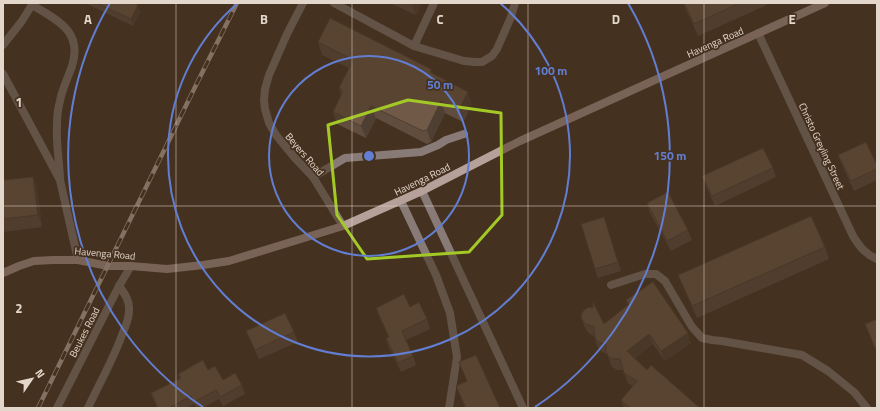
<svg xmlns="http://www.w3.org/2000/svg" width="880" height="411" font-family="'Titillium Web',sans-serif">
  <style>
    .lines { fill: none; stroke-linecap: round; stroke-linejoin: round }
    .lane { stroke: #887a76; stroke-width: 8 }
    .street { stroke: #887a76; stroke-width: 8 }
    .secondary { stroke: #b6a09a; stroke-width: 8 }
    .rail-casing { stroke: #cec0b4; stroke-width: 4.5 }
    .rail { stroke: #45311f; stroke-width: 3; stroke-dasharray: 9; stroke-linecap: butt }
    .wall { fill: #614d3e }
    .shaded-wall { fill: #4f3e32 }
    .building { fill: #715948; stroke: #4f3e32 }
    .marked { fill: none; stroke: #a3c926; stroke-width: 3; stroke-linejoin: round }
    .grid { fill: none; stroke: #e3d6cb; stroke-width: 1; stroke-opacity: 0.55 }
    .ring { fill: none; stroke: #627ed3; stroke-width: 2 }
    .labels { text-anchor: middle; stroke-width: 3.5; stroke-linejoin: round; paint-order: stroke }
    .street-label { font-size: 10px; fill: #e3d6cb; stroke: #45311f }
    .grid-label { font-size: 13px; text-anchor: middle; font-weight: bold; fill: #e3d6cb; stroke: #45311f; stroke-width: 3.5; stroke-linejoin: round; paint-order: stroke }
    .centre { fill: #627ed3; stroke: #45311f; stroke-width: 2 }
    .ring-label { font-size: 12px; text-anchor: middle; font-weight: bold; fill: #627ed3; stroke: #45311f; stroke-width: 3.5; stroke-linejoin: round; paint-order: stroke }
  </style>
  <rect width="100%" height="100%" fill="#45311f"/>
  <g class="lines">
    <g class="lane">
      <polyline points="303,3 287,34 269,75 265,89 264,100 265,109 269,123 276,135 294,157 313,177 343,226"/>
      <polyline points="334,3 414,46 464,61 475,62 482,62 492,56 497,49 511,17 515,3"/>
      <path d="M 32,5 C 57,20 83,31 72,66 C 68,78 62,89 60,101 C 58,108 57,117 57,125 C 56,142 59,160 60,177"/>
      <path d="M 758,33 L 853,236 C 860,247 865,254 877,259"/>
      <polyline points="3,45 22,21 33,3"/>
      <polyline points="414,46 434,3"/>
      <polyline points="3,74 60,180 78,260"/>
      <polyline points="313,177 345,158 421,152 438,145 446,140 464,134"/>
      <polyline points="401,201 436,275 450,313 457,357 449,408"/>
      <polyline points="611,285 645,274 656,274 665,281 692,327 702,338 712,340 722,341 802,355 828,371 854,392 867,408"/>
      <path d="M 88,408 C 99,384 113,360 122,335 C 125,328 129,319 129,311 C 130,301 125,294 119,286"/>
    </g>
    <g class="street">
      <polyline points="422,191 523,408"/>
      <polyline points="57,408 119,286 131,266"/>
    </g>
    <polyline class="secondary" points="3,273 19,266 34,261 53,260 78,260 108,266 131,266 167,269 203,265 229,261 343,226 422,191 520,141 825,3"/>
    <g class="rail-casing">
      <polyline id="rail" points="38,408 198,81 237,3"/>
    </g>
    <use href="#rail" class="rail"/>
  </g>
  <g class="wall">
    <polygon points="85,3 133,3 140,12 133,26"/>
    <polygon points="390,3 421,3 416,15"/>
    <polygon points="683,3 771,3 698,36"/>
    <polygon points="318,42 431,69 433,74 472,104 463,122 445,113 431,142 427,144 376,118 366,138 337,124 333,112 341,95 339,88 349,68 322,55"/>
    <polygon points="838,155 877,165 877,180 854,191 842,165"/>
    <polygon points="773,168 776,177 715,206 706,186 702,176"/>
    <polygon points="33,177 37,189 42,227 3,232 3,180"/>
    <polygon points="647,203 688,230 692,240 671,251 650,213"/>
    <polygon points="607,226 621,271 598,278 595,269"/>
    <polygon points="825,247 829,259 697,318 683,287 678,275"/>
    <polygon points="626,300 691,343 665,361 653,344 635,358 647,370 700,408 624,408 621,400 633,386 628,383 623,370 617,370 612,367 607,354 602,352 598,348 594,336 590,334 586,330 582,320 604,324 628,305"/>
    <polygon points="410,307 427,319 430,329 406,340 413,356 416,365 401,372 389,348 386,338 389,337 379,317 376,308"/>
    <polygon points="877,319 877,353 865,324"/>
    <polygon points="246,331 294,332 298,342 259,359 250,340"/>
    <polygon points="459,362 500,408 465,408 456,386 467,381"/>
    <polygon points="208,370 223,380 242,385 245,394 223,406 219,399 202,408 196,408 194,404 187,408 157,408 151,393 180,379 178,374"/>
  </g>
  <g class="shaded-wall">
    <polygon points="414,3 421,3 416,15 412,6"/>
    <polygon points="138,5 140,12 133,26 131,19"/>
    <polygon points="431,69 436,81 430,72"/>
    <polygon points="468,92 472,104 463,122 459,110"/>
    <polygon points="441,101 445,113 431,142 427,130"/>
    <polygon points="371,106 376,118 366,138 361,126"/>
    <polygon points="33,177 37,189 42,227 38,215"/>
    <polygon points="688,333 691,343 665,361 661,351"/>
    <polygon points="649,334 653,344 631,361 627,351"/>
  </g>
  <g class="building">
    <polygon points="96,3 133,3 138,5 131,19"/>
    <polygon points="406,3 414,3 412,6"/>
    <polygon points="684,3 740,3 694,24"/>
    <polygon points="330,18 431,69 430,72 468,92 459,110 441,101 427,130 423,131 371,106 361,126 333,112 343,91 339,88 353,60 318,42"/>
    <polygon points="866,142 877,165 877,169 851,181 838,155"/>
    <polygon points="763,148 773,168 712,196 702,176"/>
    <polygon points="33,177 38,215 3,219 3,180"/>
    <polygon points="668,192 688,230 667,241 647,203"/>
    <polygon points="811,216 825,247 692,306 678,275"/>
    <polygon points="604,217 618,262 595,269 581,224"/>
    <polygon points="653,282 688,333 661,351 649,334 627,351 647,370 651,365 700,408 630,408 621,400 637,381 624,373 620,359 614,359 609,357 606,352 606,345 599,342 595,338 594,327 586,324 582,320 581,315 584,310 589,307 593,308 593,302 604,324 629,304 626,300"/>
    <polygon points="404,294 410,307 419,302 427,319 402,331 413,356 398,363 386,338 389,337 376,308"/>
    <polygon points="285,313 294,332 255,350 246,331"/>
    <polygon points="877,319 877,349 876,350 865,324"/>
    <polygon points="476,355 500,408 466,408 456,386 467,381 459,362"/>
    <polygon points="203,360 208,370 215,366 223,380 235,373 242,385 220,397 216,390 194,402 191,396 169,408 158,408 151,393 181,378 178,374"/>
  </g>
  <path d="M0 0H880V411H0ZM 408,100 L 501,113 L 502,215 L 469,252 L 367,259 L 337,215 L 328,125 Z" fill="#45311f" fill-opacity=".55" fill-rule="evenodd"/>
  <path class="marked" d="M 408,100 L 501,113 L 502,215 L 469,252 L 367,259 L 337,215 L 328,125 Z"/>
  <path class="grid" d="M 176,3 L 176,408M 352,3 L 352,408M 528,3 L 528,408M 704,3 L 704,408M 3,206 L 877,206"/>
  <g class="ring">
    <circle cx="369" cy="156" r="100"/>
    <path d="M500 3A201 201 0 1 1 238 3"/>
    <path d="M203 407A301 301 0 0 1 110 3M628 3A301 301 0 0 1 535 407"/>
  </g>
  <g class="labels">
    <g class="street-label">
      <text transform="translate(715 42) rotate(-24)" y="4">Havenga Road</text>
      <text transform="translate(822 146) rotate(65)" y="4">Christo Greyling Street</text>
      <text transform="translate(305 154) rotate(49)" y="4">Beyers Road</text>
      <text transform="translate(422 179) rotate(-26)" y="4">Havenga Road</text>
      <text transform="translate(105 253) rotate(5)" y="4">Havenga Road</text>
      <text transform="translate(84 332) rotate(-63)" y="4">Beukes Road</text>
    </g>
  </g>
  <g class="grid-label">
    <text x="88" y="24">A</text>
    <text x="264" y="24">B</text>
    <text x="440" y="24">C</text>
    <text x="616" y="24">D</text>
    <text x="792" y="24">E</text>
    <text x="19" y="107">1</text>
    <text x="19" y="313">2</text>
  </g>
  <circle cx="369" cy="156" r="6" class="centre"/>
  <g class="ring-label">
    <text x="551" y="75">100 m</text>
    <text x="440" y="89">50 m</text>
    <text x="670" y="160">150 m</text>
  </g>
  <rect width="880" height="411" fill="none" stroke="#e3d6cb" stroke-width="8"/>
  <g transform="translate(32 379) rotate(56)" stroke="#45311f" stroke-width="3" paint-order="stroke">
  <path d="M0-3L7 15L0 10L-7 15Z" fill="#e3d6cb"/>
  <text y="-6" font-size="11" font-weight="bold" text-anchor="middle" fill="#e3d6cb">N</text>
  </g>
</svg>
